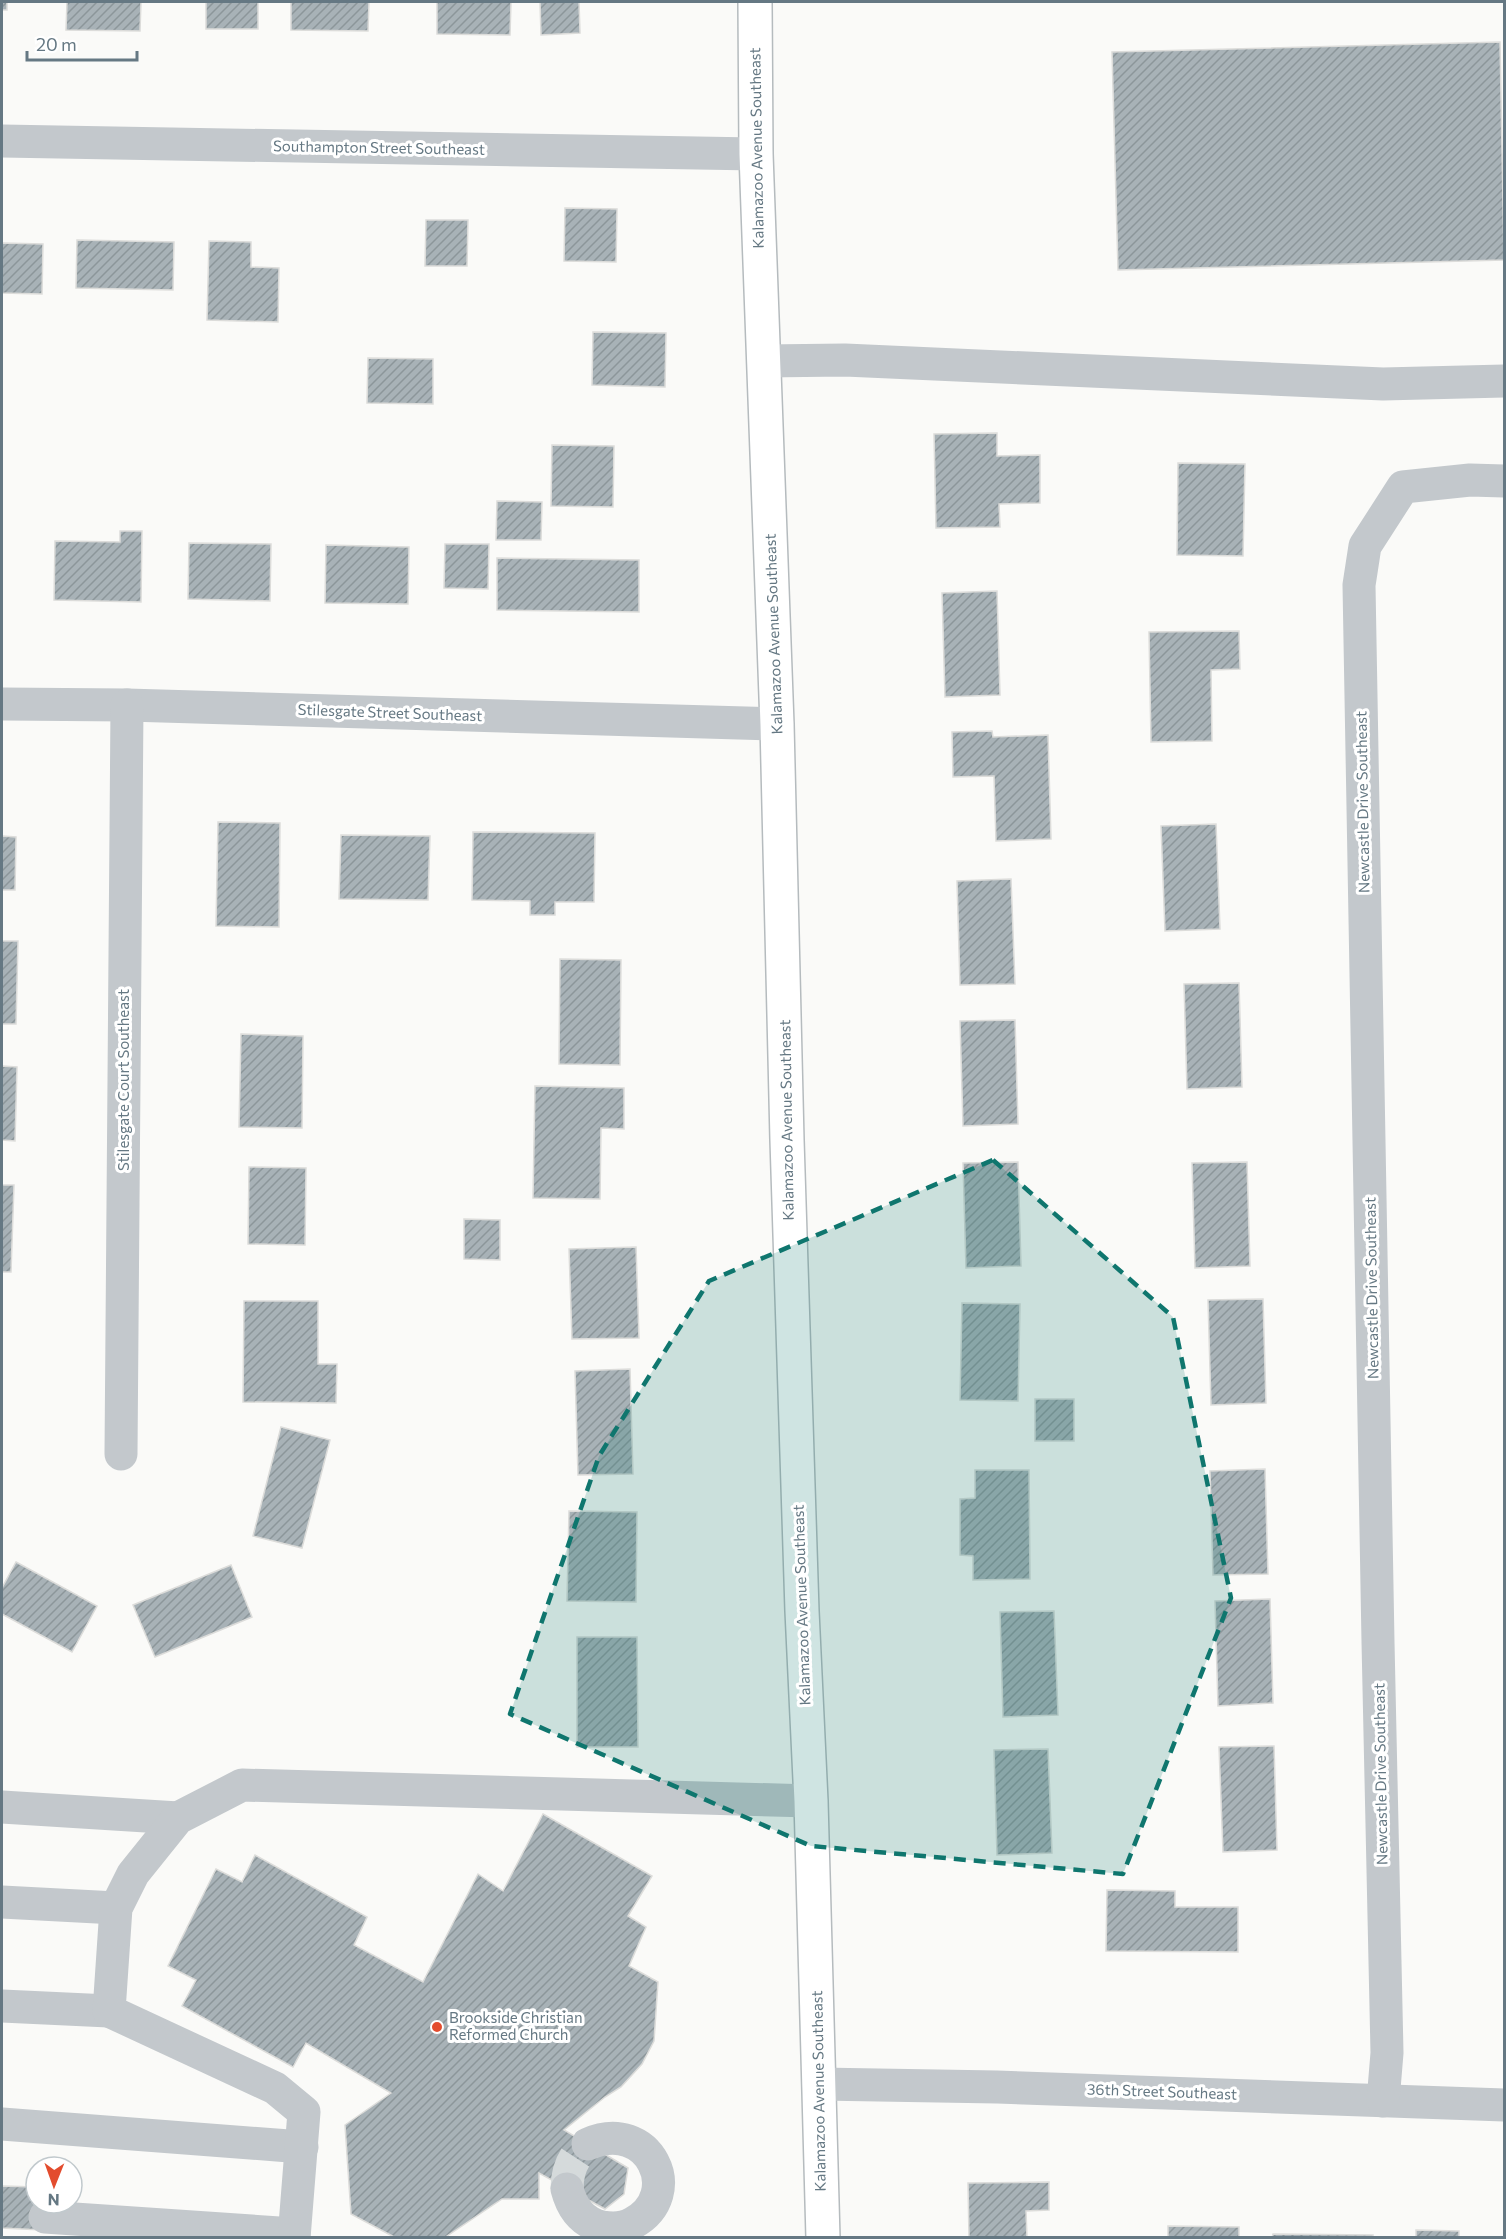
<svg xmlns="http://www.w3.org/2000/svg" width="1506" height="2239" font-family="Commissioner,sans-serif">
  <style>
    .building { fill: url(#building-hatch); stroke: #dcdcda; stroke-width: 1.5 }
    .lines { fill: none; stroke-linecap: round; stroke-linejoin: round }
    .minor-tunnel { stroke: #d5dadb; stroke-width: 33; stroke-dasharray: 33 16; stroke-linecap: butt }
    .major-casing { stroke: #b5bbbe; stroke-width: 36 }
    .minor { stroke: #c3c8cc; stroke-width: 33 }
    .major { stroke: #fff; stroke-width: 33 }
    .marked { fill: #0f766e; fill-opacity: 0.2; stroke: #0f766e; stroke-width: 4.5; stroke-dasharray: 12 8; stroke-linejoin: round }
    .poi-dot { fill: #e34c2e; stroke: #fff; stroke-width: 2 }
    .labels { text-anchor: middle; stroke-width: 6; stroke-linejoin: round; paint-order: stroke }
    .street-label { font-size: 15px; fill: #657883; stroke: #fff }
    .poi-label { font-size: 15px; fill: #657883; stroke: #fff; text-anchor: start }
  </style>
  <defs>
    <pattern id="building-hatch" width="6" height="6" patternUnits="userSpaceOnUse" patternTransform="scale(1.5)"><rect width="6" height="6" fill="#a8b2b7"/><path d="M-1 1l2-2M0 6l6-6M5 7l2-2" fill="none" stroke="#8c969a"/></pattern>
  </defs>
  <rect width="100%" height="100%" fill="#fafaf8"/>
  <g class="building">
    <rect x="2" y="2" width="5" height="8"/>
    <polygon points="67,2 141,2 140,31 66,30"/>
    <rect x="206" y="2" width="52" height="27"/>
    <polygon points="291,2 369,2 368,31 291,30"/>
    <polygon points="437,2 511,2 510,35 437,34"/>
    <polygon points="540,2 579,2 580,33 541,35"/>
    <polygon points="1500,42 1504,260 1118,270 1112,52"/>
    <polygon points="565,208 617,209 616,262 564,261"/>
    <polygon points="426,220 468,220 467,266 425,266"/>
    <polygon points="77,240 174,242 173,290 76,288"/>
    <polygon points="209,241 251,242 251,267 279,268 278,322 207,320"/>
    <polygon points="2,243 43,244 42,294 2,293"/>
    <polygon points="593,332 666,333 665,387 592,385"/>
    <polygon points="368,358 433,359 433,404 367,403"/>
    <polygon points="997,433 997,456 1040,455 1040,503 999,504 1000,527 936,528 934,434"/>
    <polygon points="552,445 614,446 613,507 551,506"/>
    <polygon points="1178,463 1245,464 1243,556 1177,555"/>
    <polygon points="497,501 542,502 541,540 496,540"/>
    <polygon points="120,531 142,531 141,602 54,600 55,541 120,542"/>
    <polygon points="189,543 271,544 270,601 188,599"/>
    <polygon points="445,544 489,544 488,589 444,588"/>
    <polygon points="326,545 409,547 408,604 325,603"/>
    <polygon points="497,558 639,560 639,612 497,610"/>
    <polygon points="997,591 1000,695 945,697 942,593"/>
    <polygon points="1239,631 1240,669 1211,670 1212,741 1151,742 1149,632"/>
    <polygon points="992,731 993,737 1048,735 1051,839 996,841 994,776 953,777 952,732"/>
    <polygon points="218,822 280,823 279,927 216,926"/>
    <polygon points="1216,824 1220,929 1165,931 1161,826"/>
    <polygon points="473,832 595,833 594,902 555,902 555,915 530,915 530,901 472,900"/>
    <polygon points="341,835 430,836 428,900 339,899"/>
    <polygon points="2,836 16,837 15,890 2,890"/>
    <polygon points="1011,879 1015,984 960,985 957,881"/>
    <polygon points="2,941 18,941 16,1024 2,1024"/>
    <polygon points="560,959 621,960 620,1065 559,1064"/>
    <polygon points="1239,983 1242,1087 1187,1089 1184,984"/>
    <polygon points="1015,1020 1018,1124 963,1126 960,1021"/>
    <polygon points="241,1034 303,1036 302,1128 239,1127"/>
    <polygon points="2,1066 17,1067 15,1141 2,1140"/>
    <polygon points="535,1086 624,1088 624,1129 601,1128 600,1199 533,1198"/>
    <polygon points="1018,1162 1021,1266 966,1268 963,1163"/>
    <polygon points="1247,1162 1250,1266 1195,1268 1192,1163"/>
    <polygon points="249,1167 306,1168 305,1245 248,1244"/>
    <polygon points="2,1185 14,1185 11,1272 2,1272"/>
    <polygon points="464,1219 500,1220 500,1260 464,1259"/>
    <polygon points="636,1247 639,1338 572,1339 569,1249"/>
    <polygon points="1263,1299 1266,1403 1211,1405 1208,1300"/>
    <polygon points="244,1301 318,1301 318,1364 337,1364 336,1403 243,1402"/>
    <polygon points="962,1303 1020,1304 1018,1401 960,1400"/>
    <polygon points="630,1369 633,1474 578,1475 575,1371"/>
    <rect x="1035" y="1399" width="39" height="42"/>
    <polygon points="281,1427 330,1440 302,1548 253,1536"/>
    <polygon points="1265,1469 1268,1574 1213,1575 1210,1471"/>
    <polygon points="975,1470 1029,1470 1030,1579 973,1580 973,1556 960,1555 960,1499 975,1498"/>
    <polygon points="569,1511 637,1512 636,1602 567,1601"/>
    <polygon points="16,1562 97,1606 72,1652 2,1614 2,1588"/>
    <polygon points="231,1565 252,1617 155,1657 133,1605"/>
    <polygon points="1270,1599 1273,1703 1218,1706 1215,1601"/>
    <polygon points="1054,1611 1058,1715 1003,1717 1000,1612"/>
    <polygon points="577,1637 637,1637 638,1747 577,1747"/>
    <polygon points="1274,1746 1277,1850 1223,1852 1219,1747"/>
    <polygon points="1048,1749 1052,1853 997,1855 994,1750"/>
    <polygon points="543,1814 652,1876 628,1916 646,1927 629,1966 658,1982 654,2041 642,2064 621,2087 605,2097 564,2130 628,2168 624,2194 605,2209 539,2173 539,2199 502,2199 444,2238 396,2238 351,2214 345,2125 391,2093 306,2043 293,2067 182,2006 196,1980 168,1966 216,1869 242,1882 255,1855 367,1917 354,1945 423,1982 478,1874 503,1891"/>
    <polygon points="1107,1890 1175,1891 1175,1907 1238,1907 1238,1952 1106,1951"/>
    <polygon points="1049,2182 1049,2210 1026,2211 1027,2238 969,2238 968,2183"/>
    <polygon points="2,2186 36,2187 36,2203 43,2203 42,2230 2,2228"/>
    <polygon points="1168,2226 1239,2227 1239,2238 1168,2238"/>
    <polygon points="1416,2230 1459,2231 1459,2238 1416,2238"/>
    <polygon points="1273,2234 1373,2235 1373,2238 1272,2238"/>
  </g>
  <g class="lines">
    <path class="minor-tunnel" d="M 567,2189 C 567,2170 573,2156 588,2144"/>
    <g class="major-casing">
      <polyline id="major" points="755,2 756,154 777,724 787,1140 802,1611 811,1801 823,2238"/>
    </g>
    <g class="minor">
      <polyline points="2,141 756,154"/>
      <polyline points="764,361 845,360 1383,384 1504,381"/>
      <polyline points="2,704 127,705 777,724"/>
      <polyline points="121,1454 127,705"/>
      <polyline points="2,1807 178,1818"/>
      <polyline points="2,1902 116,1908"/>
      <polyline points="2,2006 109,2011"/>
      <polyline points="819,2084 997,2087 1504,2105"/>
      <polyline points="1383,2101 1387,2053 1378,1642 1359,585 1365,546 1403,487 1470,480 1504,481"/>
      <polyline points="2,2124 302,2147"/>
      <path d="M 567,2189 C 572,2208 582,2222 602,2227 C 613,2229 623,2229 633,2223 C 686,2194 649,2117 588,2144"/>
      <polyline points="45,2217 294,2234"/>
      <polyline points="294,2238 304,2112 275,2088 109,2011 116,1908 133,1874 178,1818 242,1785 811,1801"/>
    </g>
    <use href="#major" class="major"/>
  </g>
  <path class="marked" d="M 993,1160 L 1173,1317 L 1231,1598 L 1123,1874 L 811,1846 L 510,1714 L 599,1456 L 709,1281 Z"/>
  <circle class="poi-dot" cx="437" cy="2027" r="6"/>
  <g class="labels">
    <g class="street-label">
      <text transform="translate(379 148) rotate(1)" y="5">Southampton Street Southeast</text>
      <text transform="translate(757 148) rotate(-91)" y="5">Kalamazoo Avenue Southeast</text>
      <text transform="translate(774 634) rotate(-92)" y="5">Kalamazoo Avenue Southeast</text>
      <text transform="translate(390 713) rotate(2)" y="5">Stilesgate Street Southeast</text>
      <text transform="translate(1363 802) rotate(-91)" y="5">Newcastle Drive Southeast</text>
      <text transform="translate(124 1080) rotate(-90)" y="5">Stilesgate Court Southeast</text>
      <text transform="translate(787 1120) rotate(-91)" y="5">Kalamazoo Avenue Southeast</text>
      <text transform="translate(1372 1288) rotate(-91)" y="5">Newcastle Drive Southeast</text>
      <text transform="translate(802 1605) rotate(-92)" y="5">Kalamazoo Avenue Southeast</text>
      <text transform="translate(1381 1774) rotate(-91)" y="5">Newcastle Drive Southeast</text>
      <text transform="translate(819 2091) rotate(-91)" y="5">Kalamazoo Avenue Southeast</text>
      <text transform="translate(1162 2092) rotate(2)" y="5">36th Street Southeast</text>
    </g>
    <g class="poi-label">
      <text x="449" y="2023">Brookside Christian<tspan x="449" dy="17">Reformed Church</tspan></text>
    </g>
  </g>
  <rect width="1506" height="2239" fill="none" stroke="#657883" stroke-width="6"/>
  <g transform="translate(54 2185) rotate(181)"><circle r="28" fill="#ffffff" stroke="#c1c9cd" stroke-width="1.5"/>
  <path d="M0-4.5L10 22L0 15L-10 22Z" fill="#e34c2e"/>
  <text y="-9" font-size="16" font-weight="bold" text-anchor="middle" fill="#657883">N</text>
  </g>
  <path d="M27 51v9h110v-9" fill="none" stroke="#657883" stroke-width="3"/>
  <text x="36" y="51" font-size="18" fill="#657883" stroke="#ffffff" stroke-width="4.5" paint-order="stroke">20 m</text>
</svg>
